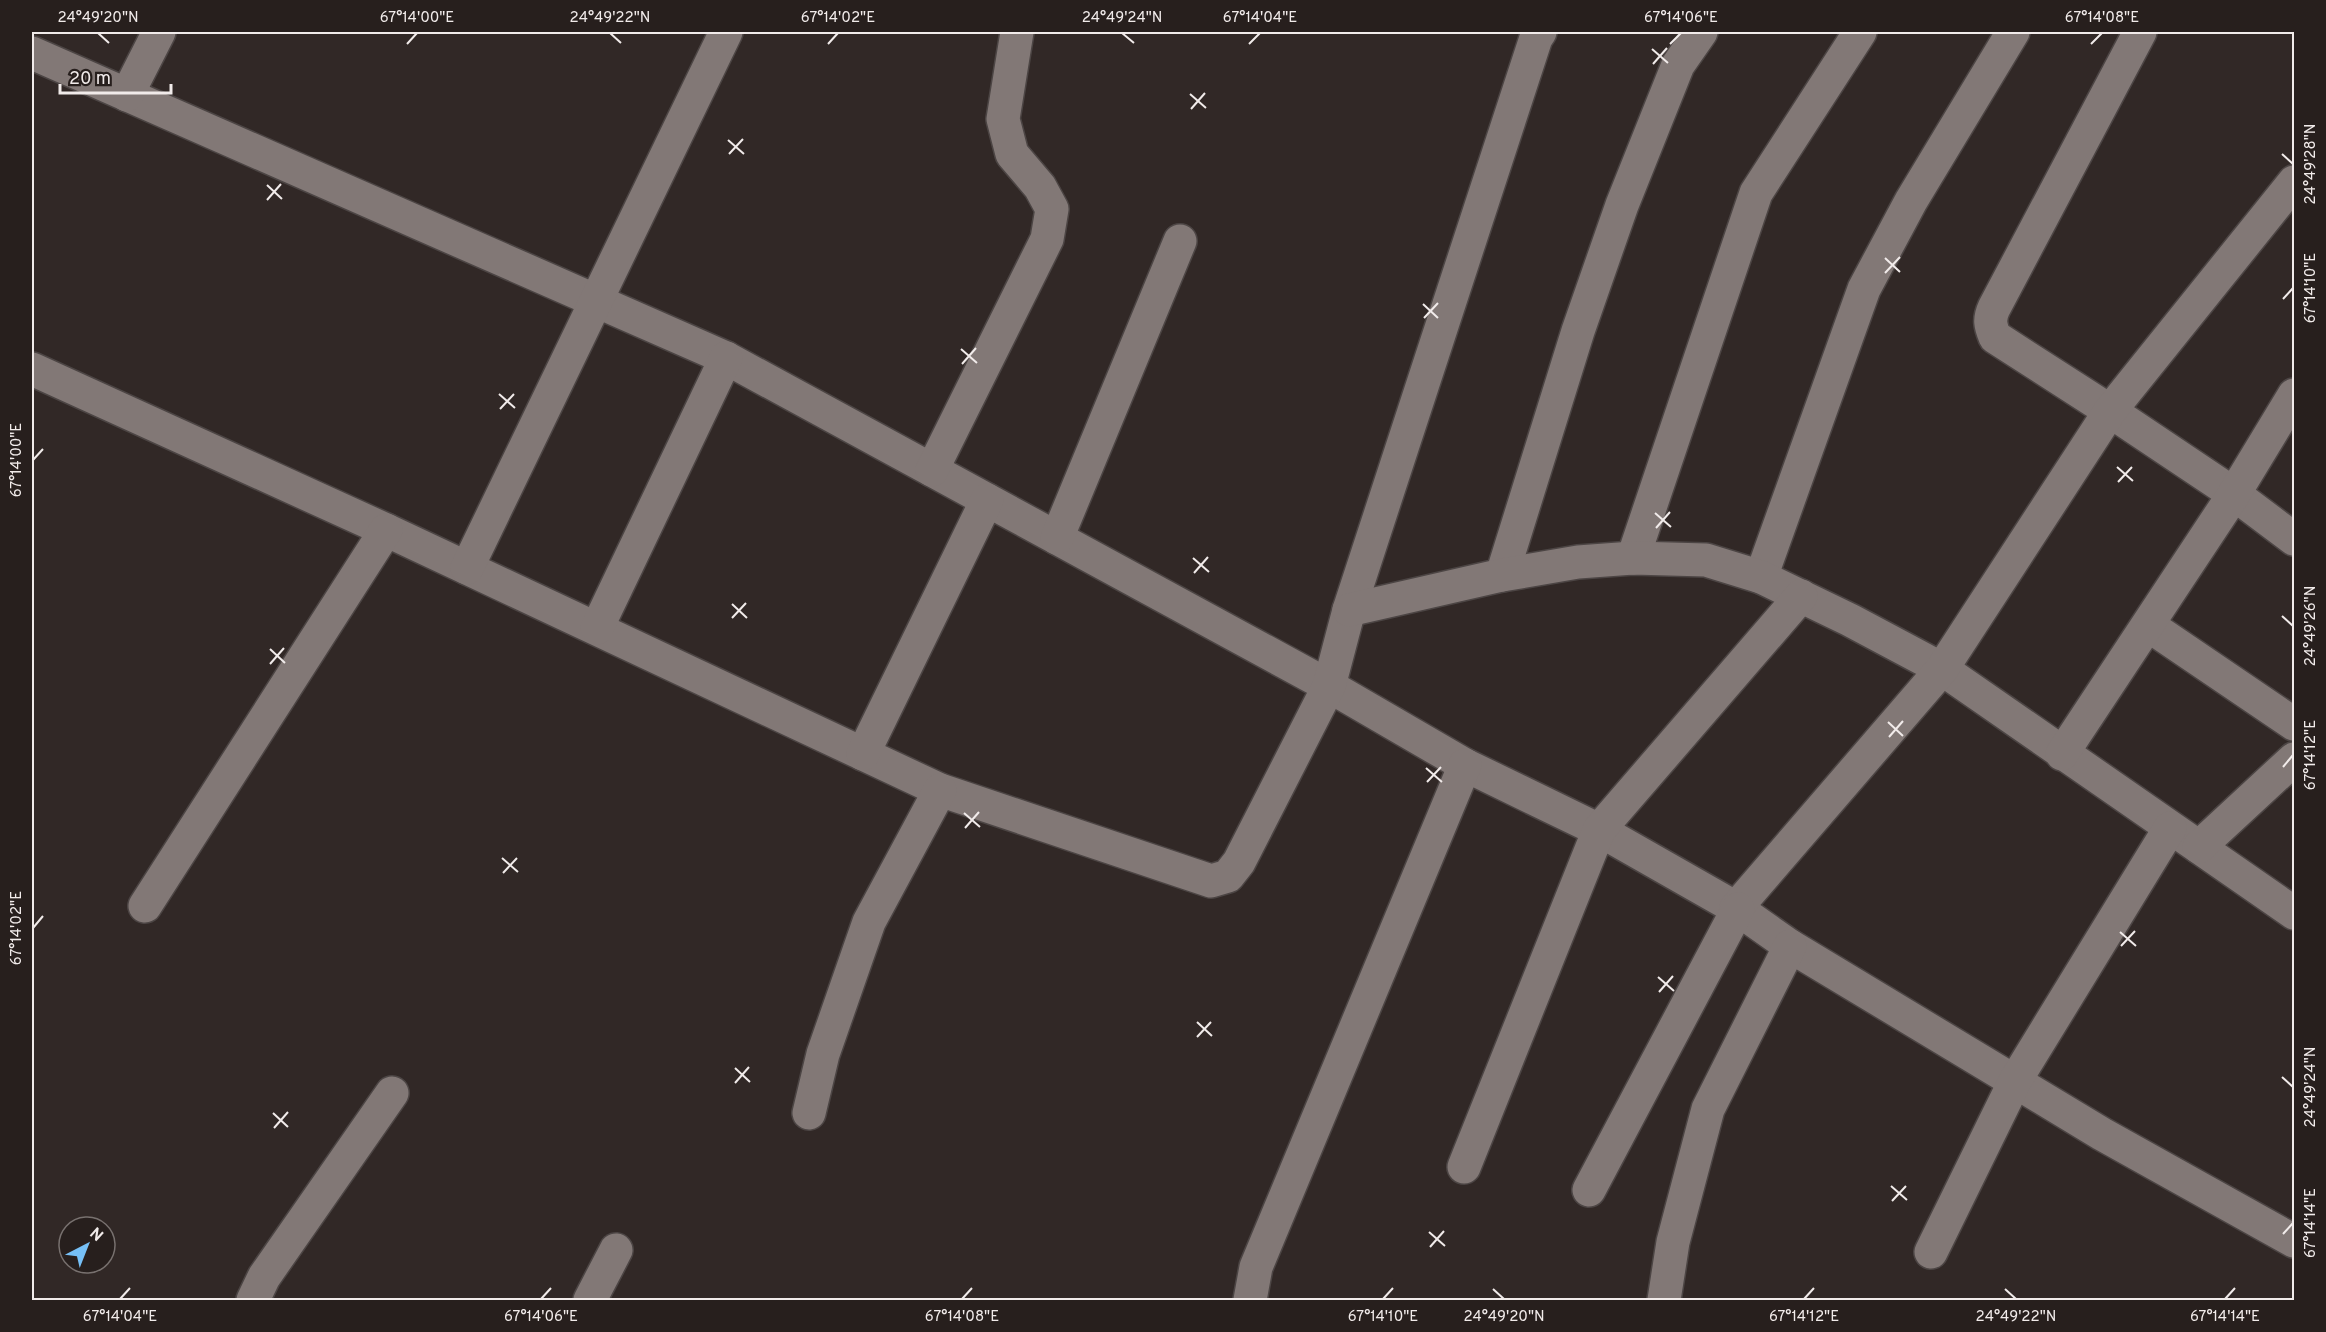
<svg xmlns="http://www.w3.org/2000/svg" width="2326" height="1332" font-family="Overpass,sans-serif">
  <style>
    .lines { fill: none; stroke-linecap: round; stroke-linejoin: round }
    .minor-casing { stroke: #4c4544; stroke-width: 36 }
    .minor { stroke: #827876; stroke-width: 33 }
    .ticks { fill: none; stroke: #f1ebea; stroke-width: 2 }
    .neatline { fill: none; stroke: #f1ebea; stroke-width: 2 }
    .ticks-label { font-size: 15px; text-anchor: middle; fill: #f1ebea }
  </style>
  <rect width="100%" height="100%" fill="#312826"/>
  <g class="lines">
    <g class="minor-casing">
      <g id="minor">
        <path d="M 2140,32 L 1994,308 C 1989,319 1990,325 1995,337 L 2110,411 L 2234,494 L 2294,539"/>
        <polyline points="32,53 726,358 1329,686 1465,765 1599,830 1736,908 1790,946 2102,1134 2294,1241"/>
        <polyline points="127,95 159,32"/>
        <polyline points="32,369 386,530 940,790 1211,881 1228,876 1239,862 1329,686 1349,610 1536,38 1540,32"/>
        <polyline points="932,470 1047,239 1052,209 1040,187 1012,154 1003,119 1017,32"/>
        <polyline points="1057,538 1180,241"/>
        <polyline points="1633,558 1756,193 1860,32"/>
        <polyline points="467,568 726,32"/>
        <polyline points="1502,575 1578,331 1622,205 1678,65 1701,32"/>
        <polyline points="1761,577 1864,289 1911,201 2013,32"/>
        <polyline points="1349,610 1502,575 1578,562 1633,558 1706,560 1761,577 1850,620 1942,669 2294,913"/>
        <polyline points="2148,625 2294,724"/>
        <polyline points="597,628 726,358"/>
        <polyline points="863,754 987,500"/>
        <polyline points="2062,754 2234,494 2294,395"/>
        <polyline points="2199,847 2294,759"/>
        <polyline points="145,906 386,530"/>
        <polyline points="1736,908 1942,669 2110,411 2294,182"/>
        <polyline points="809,1113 823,1054 869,922 940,790"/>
        <polyline points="1464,1167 1599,830 1801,596"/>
        <polyline points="1589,1190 1738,909"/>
        <polyline points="1931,1252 2015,1081 2170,828"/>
        <polyline points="253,1300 264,1277 392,1093"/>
        <polyline points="590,1300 616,1250"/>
        <polyline points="1250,1300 1256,1267 1465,765"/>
        <polyline points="1664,1300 1673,1242 1708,1109 1790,946"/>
      </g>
    </g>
    <use href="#minor" class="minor"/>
  </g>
  <path class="ticks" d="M 98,33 L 109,43M 610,33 L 621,43M 1122,33 L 1134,43M 407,44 L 417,33M 828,44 L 838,33M 1249,44 L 1260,33M 1670,44 L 1681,33M 2091,44 L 2102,33M 1652,49 L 1668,63M 1653,64 L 1667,48M 1190,94 L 1206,108M 1191,109 L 1205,93M 728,140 L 744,154M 729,154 L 743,139M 2282,154 L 2293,164M 267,185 L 282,199M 267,200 L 281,184M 1885,258 L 1900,272M 1885,273 L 1900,257M 2283,299 L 2293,288M 1423,304 L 1438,318M 1424,318 L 1438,303M 961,349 L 977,363M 962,364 L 976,348M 499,394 L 515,408M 500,409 L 514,394M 33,460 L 43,449M 2117,467 L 2133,481M 2118,482 L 2132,467M 1655,513 L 1671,527M 1656,528 L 1670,512M 1193,558 L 1209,572M 1194,573 L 1208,557M 732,604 L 747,618M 2282,616 L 2293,626M 732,618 L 746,603M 270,649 L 285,663M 270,664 L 284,648M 1888,722 L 1903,736M 1889,737 L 1903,721M 2283,767 L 2293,755M 1426,768 L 1442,782M 1427,782 L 1441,767M 964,813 L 980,827M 965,828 L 979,812M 502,858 L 518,872M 503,873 L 517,858M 33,928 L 43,916M 2120,932 L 2136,946M 2121,946 L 2135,931M 1658,977 L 1674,991M 1659,992 L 1673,976M 1197,1022 L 1212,1036M 1197,1037 L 1211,1022M 735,1068 L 750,1082M 2282,1077 L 2293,1087M 735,1083 L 749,1067M 273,1113 L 288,1127M 274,1128 L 288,1112M 1891,1186 L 1907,1200M 1892,1201 L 1906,1186M 1429,1232 L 1445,1246M 2283,1234 L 2293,1223M 1430,1247 L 1444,1231M 1493,1289 L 1504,1299M 2005,1289 L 2016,1299M 120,1299 L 130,1288M 541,1299 L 551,1288M 962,1299 L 972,1288M 1383,1299 L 1393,1288M 1804,1299 L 1814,1288M 2225,1299 L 2235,1288"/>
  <rect width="2326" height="1332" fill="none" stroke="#271f1d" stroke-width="66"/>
  <g transform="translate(87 1245) rotate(42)"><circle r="28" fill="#271f1d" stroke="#78716f" stroke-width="1.5"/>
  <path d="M0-4.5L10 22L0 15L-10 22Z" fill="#76c0f7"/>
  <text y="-9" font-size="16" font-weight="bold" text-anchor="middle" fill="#f1ebea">N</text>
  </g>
  <path d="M60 84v9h111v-9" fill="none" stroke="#f1ebea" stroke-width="3"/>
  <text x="69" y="84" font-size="18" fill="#f1ebea" stroke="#271f1d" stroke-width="4.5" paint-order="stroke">20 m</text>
  <rect x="33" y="33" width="2260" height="1266" class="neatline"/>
  <g class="ticks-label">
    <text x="98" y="22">24°49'20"N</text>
    <text x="417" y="22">67°14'00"E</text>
    <text x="610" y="22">24°49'22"N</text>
    <text x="838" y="22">67°14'02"E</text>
    <text x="1122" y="22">24°49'24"N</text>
    <text x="1260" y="22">67°14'04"E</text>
    <text x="1681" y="22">67°14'06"E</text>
    <text x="2102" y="22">67°14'08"E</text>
    <text transform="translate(2310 164) rotate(-90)" y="5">24°49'28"N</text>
    <text transform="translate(2310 288) rotate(-90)" y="5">67°14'10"E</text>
    <text transform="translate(16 460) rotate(-90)" y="5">67°14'00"E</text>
    <text transform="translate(2310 626) rotate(-90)" y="5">24°49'26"N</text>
    <text transform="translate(2310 755) rotate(-90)" y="5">67°14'12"E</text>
    <text transform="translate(16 928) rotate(-90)" y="5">67°14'02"E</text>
    <text transform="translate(2310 1087) rotate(-90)" y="5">24°49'24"N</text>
    <text transform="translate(2310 1223) rotate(-90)" y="5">67°14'14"E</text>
    <text x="120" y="1321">67°14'04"E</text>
    <text x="541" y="1321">67°14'06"E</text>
    <text x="962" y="1321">67°14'08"E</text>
    <text x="1383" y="1321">67°14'10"E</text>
    <text x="1504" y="1321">24°49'20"N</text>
    <text x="1804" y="1321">67°14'12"E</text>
    <text x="2016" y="1321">24°49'22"N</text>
    <text x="2225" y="1321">67°14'14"E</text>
  </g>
</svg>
